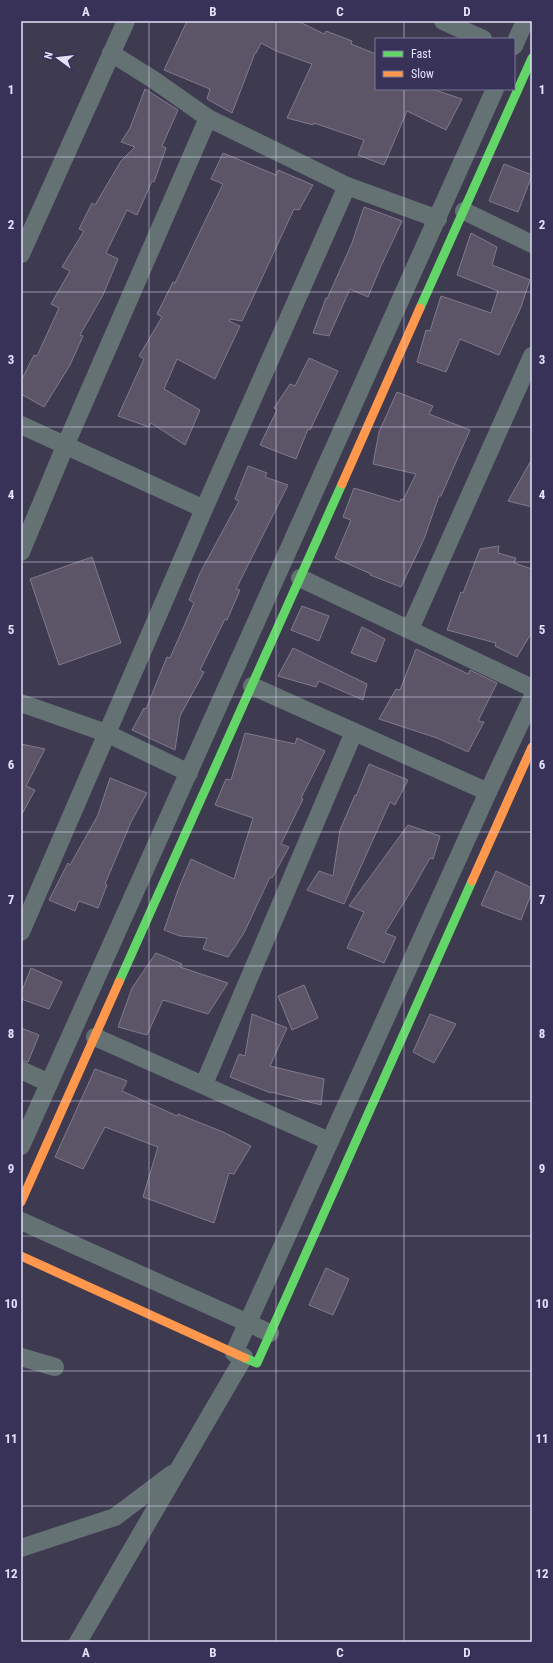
<svg xmlns="http://www.w3.org/2000/svg" width="553" height="1663" font-family="'Roboto Condensed',sans-serif">
  <style>
    .building { fill: #5b5567; stroke: #807a8c }
    .lines { fill: none; stroke-linecap: round; stroke-linejoin: round }
    .street { stroke: #647274; stroke-width: 18 }
    .fast { stroke: #63d668; stroke-width: 9 }
    .slow { stroke: #ff974d; stroke-width: 9 }
    .grid { fill: none; stroke: #e2e0fa; stroke-width: 1; stroke-opacity: 0.55 }
    .neatline { fill: none; stroke: #e2e0fa; stroke-width: 1.5 }
    .grid-label { font-size: 13px; text-anchor: middle; font-weight: bold; fill: #e2e0fa }
  </style>
  <rect width="100%" height="100%" fill="#3e3b50"/>
  <g class="building">
    <polygon points="187,21 298,21 324,34 326,31 352,41 351,44 376,54 376,89 432,89 462,99 446,130 407,111 384,165 358,155 364,140 314,123 313,125 287,118 312,64 276,51 261,43 256,53 255,53 232,113 207,99 210,89 164,70"/>
    <polygon points="145,89 178,110 162,146 166,148 154,182 152,181 137,215 127,210 106,253 118,259 103,295 80,335 83,336 70,365 44,407 21,394 21,381 34,355 37,356 59,308 51,304 70,271 62,267 84,231 79,229 92,203 95,205 121,161 135,147 121,142 130,128"/>
    <polygon points="223,153 276,175 278,170 313,185 299,210 294,209 242,321 230,319 229,321 240,326 215,379 177,359 164,389 200,410 185,445 151,423 149,427 118,416 144,359 139,356 162,317 157,314 173,282 175,283 223,184 211,179"/>
    <polygon points="504,164 532,175 518,212 489,201"/>
    <polygon points="364,207 402,221 381,266 368,297 350,289 329,336 313,333 326,298 327,299 352,243"/>
    <polygon points="471,233 497,247 492,265 530,280 521,307 499,355 460,339 446,372 417,362 426,330 430,331 441,296 491,313 498,291 457,275"/>
    <polygon points="309,358 338,371 310,430 308,429 296,459 260,445 277,410 274,408 290,384 295,386"/>
    <polygon points="397,392 433,406 429,414 470,430 441,496 439,496 424,539 401,587 370,575 371,574 335,558 351,520 343,517 354,488 400,502 401,499 403,500 416,474 373,464 379,432"/>
    <polygon points="532,459 532,507 508,501"/>
    <polygon points="248,466 267,473 265,477 288,485 236,589 240,590 227,620 225,619 200,670 204,672 180,716 175,750 132,730 144,708 146,709 167,657 170,658 194,603 189,600 200,573 239,501 235,499"/>
    <polygon points="499,546 498,553 516,558 514,563 532,569 532,632 517,657 495,646 496,643 447,630 461,592 463,593 480,549"/>
    <polygon points="92,557 121,643 59,665 30,579"/>
    <polygon points="302,606 329,616 319,641 291,630"/>
    <polygon points="362,627 385,639 376,662 351,653"/>
    <polygon points="293,648 367,684 363,700 319,681 316,687 278,676"/>
    <polygon points="416,649 468,674 470,670 497,683 478,721 484,722 468,752 437,738 379,719 396,689 400,690"/>
    <polygon points="245,733 295,744 297,738 325,751 301,798 303,799 281,844 289,847 272,878 270,877 244,933 228,957 203,949 207,938 180,936 164,930 178,890 191,859 234,879 253,818 215,805 226,779 231,780"/>
    <polygon points="21,744 45,749 26,786 35,790 21,816"/>
    <polygon points="369,764 408,780 395,805 390,802 344,904 307,890 319,871 333,876 340,830 355,795 356,796"/>
    <polygon points="110,778 147,793 131,822 105,884 107,885 98,908 79,901 75,911 49,900 68,863 70,865 98,815"/>
    <polygon points="408,825 440,836 433,859 430,858 413,888 385,933 396,937 384,963 347,948 364,912 349,906"/>
    <polygon points="496,871 532,888 532,892 521,920 481,905"/>
    <polygon points="156,953 182,964 180,967 228,983 208,1014 163,1000 147,1035 118,1027 132,988"/>
    <polygon points="31,968 62,982 49,1009 21,999 21,993"/>
    <polygon points="304,985 318,1018 292,1030 278,996"/>
    <polygon points="252,1014 287,1028 270,1066 324,1079 321,1105 271,1092 271,1093 230,1077 239,1054 245,1056"/>
    <polygon points="430,1014 456,1024 434,1063 413,1052"/>
    <polygon points="21,1028 39,1035 28,1062 21,1060"/>
    <polygon points="95,1069 127,1081 122,1091 177,1116 178,1114 223,1132 251,1146 234,1174 229,1173 214,1223 143,1197 158,1147 105,1127 83,1169 55,1157"/>
    <polygon points="326,1268 349,1279 333,1315 309,1305"/>
  </g>
  <g class="lines">
    <g class="street">
      <polyline points="443,21 483,39"/>
      <polyline points="514,46 525,21"/>
      <polyline points="111,53 154,80 208,118 347,186 438,219"/>
      <polyline points="464,211 532,244"/>
      <polyline points="21,254 126,21"/>
      <polyline points="21,425 204,509"/>
      <polyline points="21,552 66,444 208,118"/>
      <polyline points="300,578 532,688"/>
      <polyline points="410,629 532,356"/>
      <polyline points="252,686 488,792"/>
      <polyline points="21,703 106,733 189,773"/>
      <polyline points="21,932 204,509 347,186"/>
      <polyline points="95,1037 329,1141"/>
      <polyline points="21,1070 49,1083"/>
      <polyline points="204,1084 354,732"/>
      <polyline points="21,1146 495,89"/>
      <polyline points="21,1221 270,1333"/>
      <polyline points="234,1353 488,792 532,698"/>
      <polyline points="21,1357 55,1367"/>
      <polyline points="21,1548 115,1517 172,1474"/>
      <polyline points="78,1642 244,1357"/>
    </g>
    <g class="fast">
      <polyline points="420,308 532,58"/>
      <polyline points="119,982 342,484"/>
      <polyline points="245,1358 257,1363 472,881"/>
    </g>
    <g class="slow">
      <polyline points="342,484 420,308"/>
      <polyline points="472,881 532,747"/>
      <polyline points="21,1202 119,982"/>
      <polyline points="21,1256 245,1358"/>
    </g>
  </g>
  <path class="grid" d="M 149,21 L 149,1642M 276,21 L 276,1642M 404,21 L 404,39M 404,89 L 404,1642M 21,157 L 532,157M 21,292 L 532,292M 21,427 L 532,427M 21,562 L 532,562M 21,697 L 532,697M 21,832 L 532,832M 21,966 L 532,966M 21,1101 L 532,1101M 21,1236 L 532,1236M 21,1371 L 532,1371M 21,1506 L 532,1506"/>
  <rect width="553" height="1663" fill="none" stroke="#383259" stroke-width="44"/>
  <rect x="375" y="38" width="140" height="52" fill="#383259" stroke="#7c7899"/>
  <rect x="383" y="51" width="20" height="6" fill="#63d668" stroke="#7c7899"/>
  <text x="411" y="58" font-size="12" fill="#e2e0fa">Fast</text>
  <rect x="383" y="71" width="20" height="6" fill="#ff974d" stroke="#7c7899"/>
  <text x="411" y="78" font-size="12" fill="#e2e0fa">Slow</text>
  <g transform="translate(58 58) rotate(285)" stroke="#383259" stroke-width="3" paint-order="stroke">
  <path d="M0-3L7 15L0 10L-7 15Z" fill="#e2e0fa"/>
  <text y="-6" font-size="11" font-weight="bold" text-anchor="middle" fill="#e2e0fa">N</text>
  </g>
  <rect x="22" y="22" width="509" height="1619" class="neatline"/>
  <g class="grid-label">
    <text x="86" y="16">A</text>
    <text x="213" y="16">B</text>
    <text x="340" y="16">C</text>
    <text x="467" y="16">D</text>
    <text x="11" y="94">1</text>
    <text x="542" y="94">1</text>
    <text x="11" y="229">2</text>
    <text x="542" y="229">2</text>
    <text x="11" y="364">3</text>
    <text x="542" y="364">3</text>
    <text x="11" y="499">4</text>
    <text x="542" y="499">4</text>
    <text x="11" y="634">5</text>
    <text x="542" y="634">5</text>
    <text x="11" y="769">6</text>
    <text x="542" y="769">6</text>
    <text x="11" y="904">7</text>
    <text x="542" y="904">7</text>
    <text x="11" y="1038">8</text>
    <text x="542" y="1038">8</text>
    <text x="11" y="1173">9</text>
    <text x="542" y="1173">9</text>
    <text x="11" y="1308">10</text>
    <text x="542" y="1308">10</text>
    <text x="11" y="1443">11</text>
    <text x="542" y="1443">11</text>
    <text x="11" y="1578">12</text>
    <text x="542" y="1578">12</text>
    <text x="86" y="1657">A</text>
    <text x="213" y="1657">B</text>
    <text x="340" y="1657">C</text>
    <text x="467" y="1657">D</text>
  </g>
</svg>
